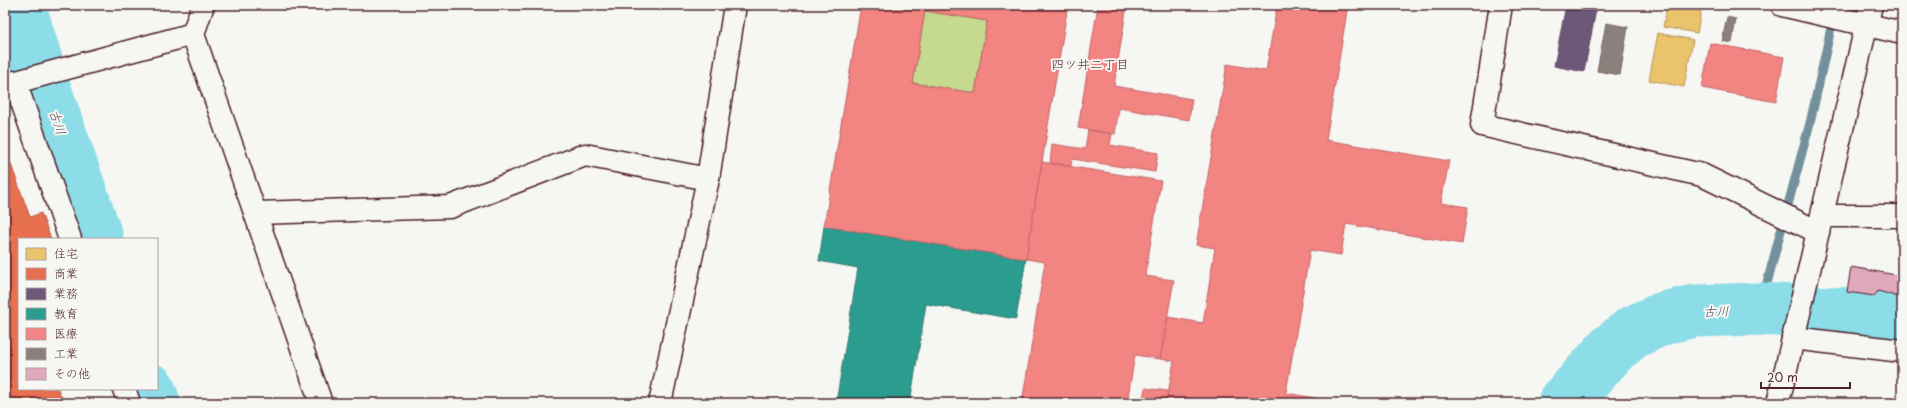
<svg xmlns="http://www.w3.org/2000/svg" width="1907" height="408" font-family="'Playpen Sans','Klee One',sans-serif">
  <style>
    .green { fill: #c6da8f; stroke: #887c5d }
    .homes { fill: #e9c46a; stroke: #b99257 }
    .shops { fill: #e76f51; stroke: #b85746 }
    .offices { fill: #6d597a; stroke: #624862 }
    .schools { fill: #2a9d8f; stroke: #347771 }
    .health { fill: #f28482; stroke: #c06668; fill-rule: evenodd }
    .industry { fill: #8a817c; stroke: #776464 }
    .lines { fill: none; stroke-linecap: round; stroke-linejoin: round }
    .stream { stroke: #72919c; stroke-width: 9 }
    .river { stroke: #8cdde7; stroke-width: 53 }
    .building { fill: #e0a8bc; stroke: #4a1f2b }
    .minor-casing { stroke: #4a1f2b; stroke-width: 25 }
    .tertiary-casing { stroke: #4a1f2b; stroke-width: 25 }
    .minor { stroke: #f6f6f2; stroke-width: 22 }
    .tertiary { stroke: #f6f6f2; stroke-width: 22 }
    .labels { text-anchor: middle; stroke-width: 4; stroke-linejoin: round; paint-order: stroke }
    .neighbourhood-label { font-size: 13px; fill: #4a1f2b; stroke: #f6f6f2 }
    .water-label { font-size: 13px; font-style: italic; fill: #5a4e5a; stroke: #f6f6f2 }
  </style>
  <rect width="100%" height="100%" fill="#f6f6f2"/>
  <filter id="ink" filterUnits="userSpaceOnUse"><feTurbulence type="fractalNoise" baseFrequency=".025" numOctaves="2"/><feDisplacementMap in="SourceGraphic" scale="8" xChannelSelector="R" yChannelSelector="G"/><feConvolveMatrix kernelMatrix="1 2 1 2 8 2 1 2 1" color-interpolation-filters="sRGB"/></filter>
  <g filter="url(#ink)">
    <polygon class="green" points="925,11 987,21 975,93 913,83"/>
    <g class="homes">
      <polygon points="1667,5 1701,11 1697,33 1663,27"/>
      <polygon points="1658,33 1693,40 1684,87 1649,80"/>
    </g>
    <polygon class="shops" points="5,148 30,217 41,213 51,239 19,239 19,389 58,389 64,403 5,403"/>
    <polygon class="offices" points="1566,5 1597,5 1584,72 1554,66"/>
    <polygon class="schools" points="824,226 1026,259 1016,319 926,304 910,403 836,403 858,268 819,261"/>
    <g class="health">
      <path d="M 861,5 L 1068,5 L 1026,259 L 824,226 ZM 925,11 L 987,21 L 975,93 L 913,83 Z"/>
      <polygon points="1098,5 1127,5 1114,86 1192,99 1189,120 1119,108 1115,134 1078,128"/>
      <polygon points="1277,5 1348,5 1326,140 1449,161 1441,203 1468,207 1462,244 1346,224 1341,255 1310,250 1286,393 1345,403 1166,403 1174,361 1160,359 1168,317 1203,323 1215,248 1196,245 1227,64 1266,71"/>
      <polygon points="1710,43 1784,57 1776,102 1702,88"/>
      <polygon points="1088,130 1112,134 1110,145 1158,153 1155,172 1072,159 1071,166 1050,163 1052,144 1085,149"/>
      <polygon points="1042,162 1161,181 1145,276 1174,280 1160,359 1135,355 1127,403 1022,403 1045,262 1026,259"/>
      <polygon points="1145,388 1168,391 1166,403 1142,403"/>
    </g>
    <g class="industry">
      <polygon points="1727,17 1736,19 1732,43 1722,41"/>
      <polygon points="1606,23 1628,27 1620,75 1597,71"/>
    </g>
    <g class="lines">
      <polyline class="stream" points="1760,309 1811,119 1836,5"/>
      <g class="river">
        <polyline points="19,5 46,93 97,239"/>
        <polyline points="149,389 154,403"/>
        <polyline points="1564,403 1611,350 1633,332 1664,318 1694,311 1760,309 1902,317"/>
      </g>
    </g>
    <polygon class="building" points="1851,267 1902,276 1902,298 1878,291 1874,296 1847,292"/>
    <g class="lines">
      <g class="minor-casing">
        <g id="minor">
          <polyline points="203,5 193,34 321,403"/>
          <polyline points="1501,5 1482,125 1702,175 1818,232"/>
          <polyline points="1782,5 1902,33"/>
          <polyline points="15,82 70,239"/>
          <polyline points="5,85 193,34"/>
          <polyline points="256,213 450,207 585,155 708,179"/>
          <polyline points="1822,216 1902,216"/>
          <polyline points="1793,338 1902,351"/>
          <polyline points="124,389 129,403"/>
          <polyline points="660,403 708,179 735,5"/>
        </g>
      </g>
      <g class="tertiary-casing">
        <polyline id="tertiary" points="1778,403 1871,5"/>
      </g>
      <use href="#minor" class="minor"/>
      <use href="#tertiary" class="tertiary"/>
    </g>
  </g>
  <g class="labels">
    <g class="neighbourhood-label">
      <text x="1090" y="69">四ツ井二丁目</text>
    </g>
    <g class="water-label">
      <text transform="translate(58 122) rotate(72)" y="5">古川</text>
      <text transform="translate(1716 311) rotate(-1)" y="5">古川</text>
    </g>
  </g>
  <rect width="1907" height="408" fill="none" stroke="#f6f6f2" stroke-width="20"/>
  <rect x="10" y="10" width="1887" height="388" fill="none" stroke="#4a1f2b" stroke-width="1.5" filter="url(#ink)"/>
  <rect x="18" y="238" width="140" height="152" fill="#f6f6f2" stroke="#b1a0a2"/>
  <rect x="26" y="248" width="20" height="12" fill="#e9c46a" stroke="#b1a0a2"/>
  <text x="54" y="258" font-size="12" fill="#4a1f2b">住宅</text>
  <rect x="26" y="268" width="20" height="12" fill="#e76f51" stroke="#b1a0a2"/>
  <text x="54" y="278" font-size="12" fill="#4a1f2b">商業</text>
  <rect x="26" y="288" width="20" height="12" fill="#6d597a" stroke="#b1a0a2"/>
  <text x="54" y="298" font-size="12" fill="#4a1f2b">業務</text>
  <rect x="26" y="308" width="20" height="12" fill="#2a9d8f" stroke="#b1a0a2"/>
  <text x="54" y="318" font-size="12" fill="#4a1f2b">教育</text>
  <rect x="26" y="328" width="20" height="12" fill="#f28482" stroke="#b1a0a2"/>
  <text x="54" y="338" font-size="12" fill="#4a1f2b">医療</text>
  <rect x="26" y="348" width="20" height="12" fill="#8a817c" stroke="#b1a0a2"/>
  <text x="54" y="358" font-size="12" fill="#4a1f2b">工業</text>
  <rect x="26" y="368" width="20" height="12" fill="#e0a8bc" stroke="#b1a0a2"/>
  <text x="54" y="378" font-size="12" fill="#4a1f2b">その他</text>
  <path d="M1761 382v6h89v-6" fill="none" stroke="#4a1f2b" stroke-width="2"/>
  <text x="1767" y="382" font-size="12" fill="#4a1f2b" stroke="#f6f6f2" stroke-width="3" paint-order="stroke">20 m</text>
</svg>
